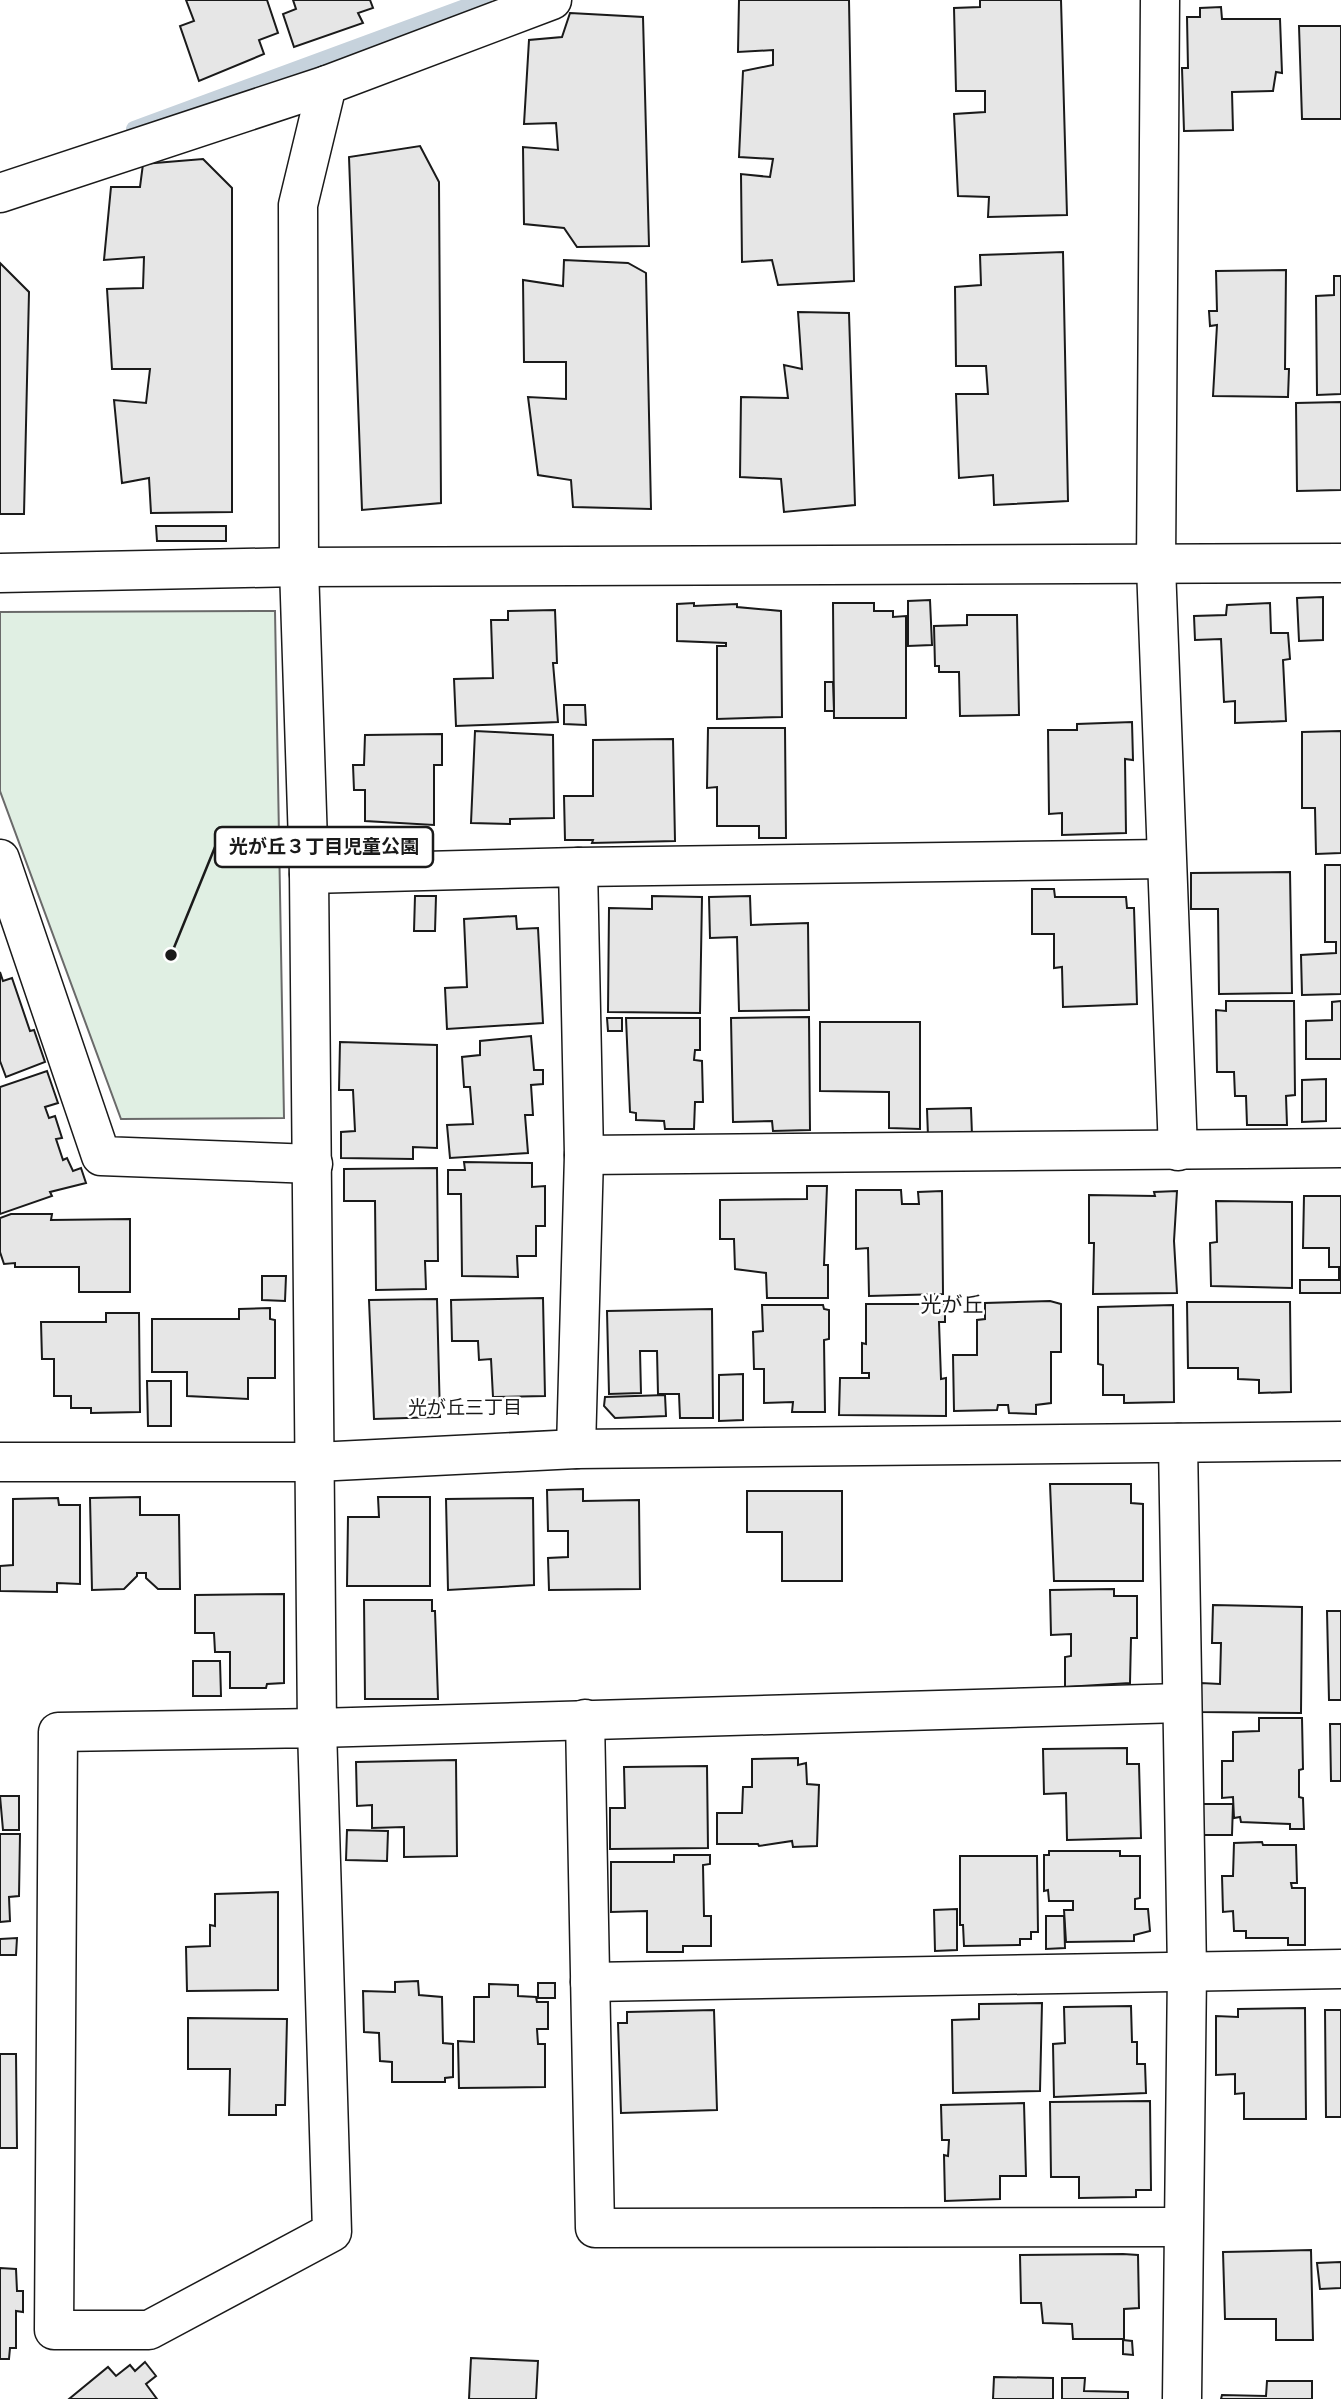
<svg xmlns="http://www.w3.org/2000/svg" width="1341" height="2399" font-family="Mulish,'Noto Sans JP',sans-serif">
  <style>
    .green { fill: #e0efe3; stroke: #6a6a6a; stroke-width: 2 }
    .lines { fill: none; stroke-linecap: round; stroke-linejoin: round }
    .stream { stroke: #c6d2dc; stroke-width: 16 }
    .building { fill: #e6e6e6; stroke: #1a1a1a; stroke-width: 2 }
    .minor-casing { stroke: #1a1a1a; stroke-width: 41 }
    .minor { stroke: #fff; stroke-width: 38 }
    .labels { text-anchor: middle; stroke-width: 5; stroke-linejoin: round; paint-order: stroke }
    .neighbourhood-label { font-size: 19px; fill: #1a1a1a; stroke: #fff }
    .quarter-label { font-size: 21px; fill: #1a1a1a; stroke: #fff }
    .leader { fill: none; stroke: #1a1a1a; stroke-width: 2.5 }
    .callout-dot { fill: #1a1a1a; stroke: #fff; stroke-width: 2.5 }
    .callout { fill: #fff; stroke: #1a1a1a; stroke-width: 2.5 }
    .callout-label { font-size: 19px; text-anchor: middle; font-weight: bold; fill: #1a1a1a }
  </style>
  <rect width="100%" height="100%" fill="#fff"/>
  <polygon class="green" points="275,611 284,1118 121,1119 0,791 0,612"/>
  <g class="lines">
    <polyline class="stream" points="134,129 484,0"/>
  </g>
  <g class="building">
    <polygon points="186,0 267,0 278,33 259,40 264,54 199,81 180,26 194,21"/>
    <polygon points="293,0 370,0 373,8 358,13 363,23 294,47 283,14 296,9"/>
    <polygon points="739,0 849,0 854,281 778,285 772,260 742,262 741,174 770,177 773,159 739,157 743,71 773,65 773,50 738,52"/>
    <polygon points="980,0 1061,0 1067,215 988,217 989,197 958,196 954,114 985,112 985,91 956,91 954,8 980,7"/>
    <polygon points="1221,7 1222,19 1280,19 1282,73 1276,72 1273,91 1232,92 1233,130 1184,131 1182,68 1188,68 1187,17 1200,17 1200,8"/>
    <polygon points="570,13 643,17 649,246 577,247 564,228 524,224 523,147 558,150 556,123 524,124 529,40 562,37"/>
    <polygon points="1299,26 1341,26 1341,119 1302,119"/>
    <polygon points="420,146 439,182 441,503 362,510 349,157"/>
    <polygon points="203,159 232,188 232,512 151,513 149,478 122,483 114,400 146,403 150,369 112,369 107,289 143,288 144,257 104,260 111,187 140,187 143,164"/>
    <polygon points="1063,252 1068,501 994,505 993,475 959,478 956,394 988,394 986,366 956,366 955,287 981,285 980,255"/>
    <polygon points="564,260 628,263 646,273 651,509 573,507 571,480 538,475 528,397 566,399 566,362 524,362 523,280 563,286"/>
    <polygon points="0,263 29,292 24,514 0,514"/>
    <polygon points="1286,270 1285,369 1289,369 1288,397 1213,396 1217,325 1210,326 1209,311 1217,311 1216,271"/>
    <polygon points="1334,276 1341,276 1341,394 1317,395 1316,296 1334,295"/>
    <polygon points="798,312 849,313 855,505 784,512 781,479 740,477 741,397 788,398 784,365 802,369"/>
    <polygon points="1341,402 1341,490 1297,491 1296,403"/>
    <polygon points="156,526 226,526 226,541 157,541"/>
    <polygon points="1323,597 1323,640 1299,641 1297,598"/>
    <polygon points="930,600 932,645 908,646 908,601"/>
    <polygon points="694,603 694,606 737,604 737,607 781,611 782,717 717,719 717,646 726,646 726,643 677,641 677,604"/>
    <polygon points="833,603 874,603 874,611 893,611 893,617 906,616 906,718 834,718"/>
    <polygon points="1270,603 1271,633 1288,633 1290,659 1283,660 1286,721 1235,723 1235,701 1224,702 1221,639 1195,640 1194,616 1226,615 1227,605"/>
    <polygon points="555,610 557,663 553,663 558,722 456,726 454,679 493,678 491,620 508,620 508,611"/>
    <polygon points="967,615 1017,615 1019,715 960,716 959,672 939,672 939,666 935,666 934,626 967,625"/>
    <polygon points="825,682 833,682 834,711 825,711"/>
    <polygon points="564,705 585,705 586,725 564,724"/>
    <polygon points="1132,722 1133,760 1125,759 1126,833 1062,835 1062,813 1049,814 1048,730 1077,730 1077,724"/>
    <polygon points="708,728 785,728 786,838 759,838 759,826 717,826 717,787 707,788"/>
    <polygon points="475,731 553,735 554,818 510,819 510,824 471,823"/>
    <polygon points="1341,731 1341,853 1316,854 1315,808 1302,808 1302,732"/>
    <polygon points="442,734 442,765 434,765 434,825 365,821 365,790 354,790 353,765 364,765 365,735"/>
    <polygon points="673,739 675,841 592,843 593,840 565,840 564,796 593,796 593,740"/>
    <polygon points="1325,865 1341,865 1341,994 1302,995 1301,955 1336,953 1336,942 1325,942"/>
    <polygon points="1290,872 1292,993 1219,994 1218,909 1191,909 1191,873"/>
    <polygon points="1032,889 1054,889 1055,897 1126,897 1127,908 1134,908 1137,1004 1063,1007 1062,967 1054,968 1054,934 1032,934"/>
    <polygon points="415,896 436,896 435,931 414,931"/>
    <polygon points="652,896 702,897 700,1013 608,1012 609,908 652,909"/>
    <polygon points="750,896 751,925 808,923 809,1010 739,1011 737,937 710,938 709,897"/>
    <polygon points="516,916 517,929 538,928 543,1023 447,1029 445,988 467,987 464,919"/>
    <polygon points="0,972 3,981 12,978 30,1031 34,1030 45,1062 6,1077 0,1061"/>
    <polygon points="1226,1001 1294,1001 1295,1095 1286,1096 1287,1125 1247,1125 1246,1096 1235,1096 1234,1072 1217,1072 1216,1010 1226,1011"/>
    <polygon points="1341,1001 1341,1059 1306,1059 1306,1021 1332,1020 1332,1002"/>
    <polygon points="809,1017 810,1130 773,1131 772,1121 733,1122 731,1018"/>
    <polygon points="607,1018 622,1018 622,1031 608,1031"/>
    <polygon points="626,1018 700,1018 700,1050 695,1050 694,1060 702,1061 703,1102 695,1102 694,1129 665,1129 664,1121 636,1120 636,1113 630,1112"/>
    <polygon points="820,1022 920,1022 920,1129 889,1128 889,1092 820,1091"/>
    <polygon points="531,1036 534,1070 543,1070 543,1084 531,1085 533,1115 525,1115 528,1153 450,1158 447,1125 473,1124 470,1087 464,1087 462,1057 480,1055 480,1041"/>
    <polygon points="340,1042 437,1045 437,1148 413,1147 413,1159 341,1158 341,1132 355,1131 353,1090 339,1090"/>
    <polygon points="47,1071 58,1103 45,1107 49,1118 55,1116 62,1138 56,1139 63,1160 67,1158 73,1171 81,1168 86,1183 50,1192 52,1196 0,1214 0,1087"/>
    <polygon points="1326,1079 1326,1121 1302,1122 1302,1080"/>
    <polygon points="971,1108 972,1135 928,1136 927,1109"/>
    <polygon points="464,1162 532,1163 532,1187 545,1186 545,1226 536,1226 536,1256 517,1256 518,1277 462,1276 461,1194 448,1194 448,1170 465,1170"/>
    <polygon points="437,1168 438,1261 425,1261 426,1289 376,1290 375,1201 344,1201 344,1169"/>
    <polygon points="807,1186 827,1186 824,1265 828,1265 828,1298 767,1298 766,1273 735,1269 734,1239 720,1239 720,1200 807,1199"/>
    <polygon points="856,1190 901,1190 902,1204 919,1204 918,1192 942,1191 943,1294 869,1296 868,1248 856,1249"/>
    <polygon points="1177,1191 1174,1241 1177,1293 1093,1294 1094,1243 1089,1243 1089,1195 1155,1196 1154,1192"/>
    <polygon points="1304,1196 1341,1196 1341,1293 1300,1293 1300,1280 1339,1280 1339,1267 1329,1267 1329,1248 1303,1248"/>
    <polygon points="1216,1201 1292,1202 1292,1288 1211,1286 1210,1243 1217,1242"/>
    <polygon points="11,1214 52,1214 51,1220 130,1219 130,1292 79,1292 79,1267 15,1267 15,1263 4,1264 0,1252 0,1218"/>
    <polygon points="262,1276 286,1276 285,1301 262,1300"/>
    <polygon points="543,1298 545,1396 493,1397 491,1359 479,1360 478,1341 452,1341 451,1300"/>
    <polygon points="437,1299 440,1417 374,1419 369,1300"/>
    <polygon points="1050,1301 1061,1304 1061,1352 1051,1352 1051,1403 1036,1405 1036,1414 1009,1413 1008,1405 998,1405 997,1410 954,1411 953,1355 977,1355 977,1320 985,1319 985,1303"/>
    <polygon points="1187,1302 1290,1302 1291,1392 1259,1393 1259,1380 1238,1379 1238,1368 1188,1368"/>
    <polygon points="866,1304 945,1304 945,1322 939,1322 941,1379 946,1378 946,1416 839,1415 840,1378 869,1378 869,1373 862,1373 862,1343 866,1344"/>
    <polygon points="762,1305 823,1305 824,1309 829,1310 829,1339 824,1340 825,1412 792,1412 793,1402 764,1403 764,1369 754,1369 753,1332 763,1331"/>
    <polygon points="1173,1305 1174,1402 1124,1403 1124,1395 1103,1395 1103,1365 1098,1364 1098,1307"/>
    <polygon points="270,1308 270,1319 275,1320 275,1378 248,1378 248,1399 187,1396 187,1372 152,1372 152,1319 239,1319 239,1309"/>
    <polygon points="712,1309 713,1418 680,1418 679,1394 658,1394 657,1351 640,1351 641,1393 609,1394 607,1311"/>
    <polygon points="106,1313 139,1313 140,1412 91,1413 91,1408 71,1408 71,1396 54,1396 54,1359 42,1359 41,1322 106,1322"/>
    <polygon points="743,1374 743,1420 719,1421 719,1375"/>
    <polygon points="147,1381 171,1381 171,1426 148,1426"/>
    <polygon points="665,1395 666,1416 615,1418 604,1406 605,1397"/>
    <polygon points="1050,1484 1131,1484 1131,1503 1143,1504 1143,1581 1054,1581"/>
    <polygon points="583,1489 583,1501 639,1500 640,1589 549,1590 548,1558 568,1557 568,1531 548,1531 547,1490"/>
    <polygon points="747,1491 842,1491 842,1581 782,1581 782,1532 747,1532"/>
    <polygon points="140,1497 140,1515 179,1515 180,1589 158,1589 146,1578 146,1573 137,1573 137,1576 124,1589 92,1590 90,1498"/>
    <polygon points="378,1497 430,1497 430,1586 347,1586 348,1517 379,1517"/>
    <polygon points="58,1498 59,1505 80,1505 80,1584 57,1583 57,1592 0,1591 0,1566 13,1565 13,1499"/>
    <polygon points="533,1498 534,1585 448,1590 446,1499"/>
    <polygon points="1114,1589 1114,1596 1137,1596 1137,1638 1131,1638 1130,1683 1065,1687 1065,1657 1071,1656 1071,1634 1051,1635 1050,1590"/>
    <polygon points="284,1594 284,1683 267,1684 266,1688 230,1688 230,1652 215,1652 214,1633 195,1633 195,1595"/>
    <polygon points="364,1600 432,1600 432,1611 435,1611 438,1699 365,1699"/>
    <polygon points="1213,1605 1302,1607 1301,1713 1201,1712 1201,1683 1220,1684 1221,1643 1212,1643"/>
    <polygon points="1327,1611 1341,1611 1341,1700 1329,1700"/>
    <polygon points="193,1661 220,1661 221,1696 193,1696"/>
    <polygon points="1259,1718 1302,1718 1303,1769 1299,1770 1299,1797 1303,1798 1304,1829 1290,1829 1290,1824 1241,1822 1240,1817 1234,1818 1233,1797 1222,1798 1222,1761 1233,1761 1233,1732 1259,1731"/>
    <polygon points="1330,1724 1341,1724 1341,1781 1331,1781"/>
    <polygon points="1127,1748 1127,1764 1139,1764 1141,1838 1067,1840 1066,1793 1044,1794 1043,1749"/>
    <polygon points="798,1758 798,1765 806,1763 807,1784 819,1785 817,1846 793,1847 792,1841 759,1846 758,1844 717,1844 717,1813 742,1813 743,1787 752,1787 752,1759"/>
    <polygon points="456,1760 457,1856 404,1857 404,1827 372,1828 372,1805 357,1806 356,1762"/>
    <polygon points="707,1766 708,1848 610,1849 610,1808 625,1808 624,1767"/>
    <polygon points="0,1796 19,1796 19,1830 3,1830"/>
    <polygon points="1203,1804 1233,1804 1232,1835 1203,1835"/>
    <polygon points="347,1830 388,1831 387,1861 346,1860"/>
    <polygon points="0,1834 20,1834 19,1896 9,1897 10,1921 0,1922"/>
    <polygon points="1262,1842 1263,1845 1296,1845 1297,1883 1291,1883 1292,1888 1305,1888 1305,1945 1288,1945 1288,1938 1246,1938 1246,1931 1234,1931 1233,1911 1223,1912 1222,1876 1233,1876 1234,1843"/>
    <polygon points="1049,1851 1120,1851 1120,1856 1140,1856 1140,1898 1135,1899 1135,1909 1148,1909 1150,1931 1134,1935 1134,1941 1066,1942 1064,1910 1073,1910 1073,1901 1049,1901 1048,1890 1044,1891 1044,1855 1049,1855"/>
    <polygon points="674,1855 710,1855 710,1864 703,1865 704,1916 711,1916 711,1946 683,1946 683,1952 647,1952 647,1911 611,1912 611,1862 674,1862"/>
    <polygon points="960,1856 1037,1856 1038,1932 1031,1932 1031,1939 1020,1939 1020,1945 964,1946 963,1925 960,1925"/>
    <polygon points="278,1892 278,1990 187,1991 186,1947 210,1946 210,1925 215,1926 215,1894"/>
    <polygon points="957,1909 957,1950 935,1951 934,1910"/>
    <polygon points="1046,1916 1064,1916 1065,1948 1046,1949"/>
    <polygon points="17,1938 16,1955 0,1955 0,1939"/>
    <polygon points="418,1981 419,1995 442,1997 443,2043 453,2044 453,2077 445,2078 445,2082 392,2082 392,2062 380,2061 379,2033 364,2032 363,1991 395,1992 395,1982"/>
    <rect x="538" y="1983" width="17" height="15"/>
    <polygon points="489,1984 518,1985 518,1996 536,1997 537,2002 548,2002 548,2029 537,2029 538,2044 545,2044 545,2087 459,2088 458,2041 474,2042 474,1997 489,1997"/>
    <polygon points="1042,2003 1040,2091 953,2093 952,2020 979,2019 979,2004"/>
    <polygon points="1131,2006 1132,2042 1137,2042 1137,2064 1145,2064 1146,2093 1054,2097 1053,2044 1065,2043 1064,2007"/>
    <polygon points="1305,2008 1306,2119 1244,2119 1244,2093 1235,2094 1235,2074 1216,2075 1216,2016 1238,2017 1238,2009"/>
    <polygon points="714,2010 717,2110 621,2113 618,2023 627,2023 627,2012"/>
    <polygon points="1325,2010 1341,2010 1341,2117 1326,2117"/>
    <polygon points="188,2018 287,2019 285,2105 276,2105 276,2115 229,2115 230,2069 188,2069"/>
    <polygon points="0,2054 16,2054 17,2148 0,2148"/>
    <polygon points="1150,2101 1151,2190 1136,2190 1136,2197 1079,2198 1079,2177 1051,2177 1050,2102"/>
    <polygon points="1024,2103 1026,2176 1000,2176 1000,2199 945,2201 944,2155 948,2156 949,2140 942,2140 941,2105"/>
    <polygon points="1311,2250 1313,2340 1276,2340 1276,2319 1225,2319 1223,2252"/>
    <polygon points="1123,2254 1138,2255 1139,2308 1124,2309 1124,2339 1073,2339 1072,2324 1043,2323 1041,2303 1021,2303 1020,2255"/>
    <polygon points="1341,2262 1341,2288 1320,2289 1317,2263"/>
    <polygon points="0,2268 16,2269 17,2291 23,2291 23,2312 16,2311 16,2348 10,2348 9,2359 0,2359"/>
    <polygon points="1123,2340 1132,2341 1133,2355 1123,2354"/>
    <polygon points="471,2358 538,2361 536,2399 469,2399"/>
    <polygon points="145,2362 156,2376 146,2384 157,2399 69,2399 108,2367 116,2376 130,2365 135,2371"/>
    <polygon points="994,2377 1053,2378 1053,2399 993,2399"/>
    <polygon points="1062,2378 1085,2378 1084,2391 1128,2392 1128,2399 1062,2399"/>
    <polygon points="1267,2381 1312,2381 1312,2399 1221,2399 1222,2395 1266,2396"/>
  </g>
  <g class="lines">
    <g class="minor-casing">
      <g id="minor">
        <polyline points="552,0 327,85 298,205 299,567 309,874 578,867 584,1155 576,1449"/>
        <polyline points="1160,0 1156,566 1178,1151"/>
        <polyline points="0,193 327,85"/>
        <polyline points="0,573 299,567 1341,563"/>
        <polyline points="0,859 101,1156 313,1164"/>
        <polyline points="578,867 1166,859"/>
        <polyline points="309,874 317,1728 1181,1703"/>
        <polyline points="584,1155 1341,1148"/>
        <polyline points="1178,1443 1187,1971 1182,2399"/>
        <polyline points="0,1462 316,1462 576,1449 1341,1441"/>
        <polyline points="585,1719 595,2228 1183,2227"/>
        <polygon points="317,1728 332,2232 149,2330 54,2330 58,1732"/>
        <polyline points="590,1982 1341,1969"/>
      </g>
    </g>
    <use href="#minor" class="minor"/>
  </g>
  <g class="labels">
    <g class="neighbourhood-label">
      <text x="465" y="1414">光が丘三丁目</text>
    </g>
    <g class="quarter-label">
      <text x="952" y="1312">光が丘</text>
    </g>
  </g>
  <path class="leader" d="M171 955L215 847"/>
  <circle class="callout-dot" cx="171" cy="955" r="7"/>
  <rect class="callout" x="215" y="827" width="218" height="40" rx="7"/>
  <g class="callout-label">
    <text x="324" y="853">光が丘３丁目児童公園</text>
  </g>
</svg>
